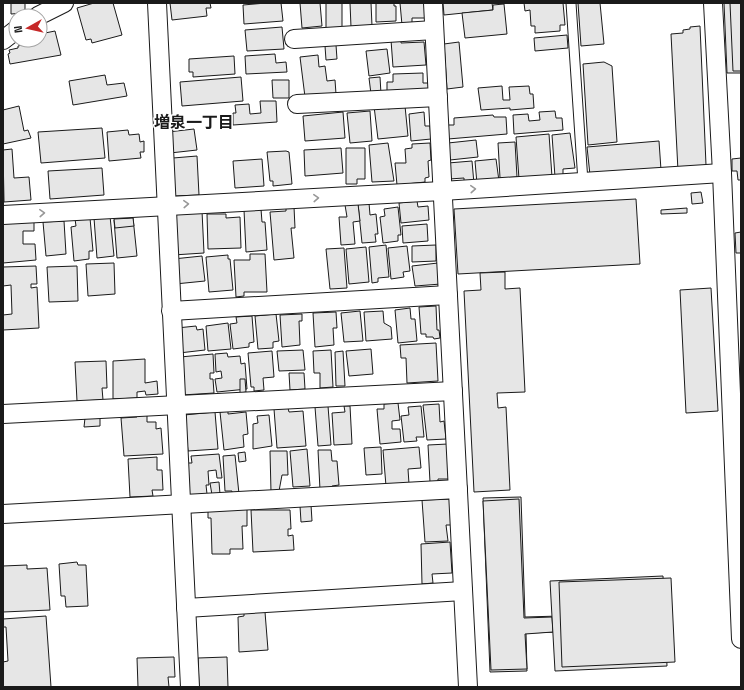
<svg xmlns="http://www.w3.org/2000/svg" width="744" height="690" font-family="'Space Grotesk','Noto Sans JP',sans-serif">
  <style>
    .building { fill: #e6e6e6; stroke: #1a1a1a }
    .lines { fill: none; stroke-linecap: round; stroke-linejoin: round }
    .service-casing { stroke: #1a1a1a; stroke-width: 11 }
    .minor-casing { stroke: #1a1a1a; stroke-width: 20 }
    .service { stroke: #fff; stroke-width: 9 }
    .minor { stroke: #fff; stroke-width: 18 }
    .oneway { stroke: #989898 }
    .labels { text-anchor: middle; stroke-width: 3; stroke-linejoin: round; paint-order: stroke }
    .neighbourhood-label { font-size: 16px; font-weight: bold; fill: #1a1a1a; stroke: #fff }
  </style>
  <rect width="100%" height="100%" fill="#fff"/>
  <g class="building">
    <polygon points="11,3 25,3 25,13 11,14"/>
    <polygon points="94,3 113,3 122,35 92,43 91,39 86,40 77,8"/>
    <polygon points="170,3 210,3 211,8 206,8 207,16 172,20"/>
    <polygon points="266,3 281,3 283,21 244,24 243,5"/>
    <polygon points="300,3 320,3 322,26 302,28"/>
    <rect x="326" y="3" width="16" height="26"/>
    <polygon points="350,3 371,3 372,26 351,27"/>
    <polygon points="376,3 394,3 394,6 396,6 396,21 376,22"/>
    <polygon points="400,3 425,3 426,18 412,18 412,24 402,25"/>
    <polygon points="443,3 492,3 493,10 444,15"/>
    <polygon points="524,3 563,3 565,25 560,25 560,31 535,33 535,26 531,26 530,10 525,11"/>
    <polygon points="578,3 600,3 604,44 581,46"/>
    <polygon points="724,3 741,3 741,73 727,73"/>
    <polygon points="730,3 741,3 741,71 733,71"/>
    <polygon points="504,4 507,34 465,38 462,13 493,10 493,5"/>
    <polygon points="700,26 706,165 700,169 678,171 671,34 683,33 683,30 690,29 690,27"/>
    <polygon points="282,27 284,49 247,51 245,30"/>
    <polygon points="55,31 61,55 10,64 8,54 10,53 9,50 18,48 18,46 30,43 29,40 40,40 40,34"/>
    <polygon points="567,35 568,48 535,51 534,38"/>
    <polygon points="391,40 401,40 401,43 424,42 426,65 393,67"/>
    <polygon points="459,42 463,87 447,89 444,44"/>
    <polygon points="336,45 337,59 326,60 325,46"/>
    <polygon points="387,49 390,73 369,76 366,51"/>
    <polygon points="275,54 276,63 286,62 287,72 246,74 245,56"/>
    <polygon points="318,55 319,67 325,66 327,81 335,80 336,94 305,97 300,57"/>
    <polygon points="234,56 235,74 193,77 193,72 189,72 189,59"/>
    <polygon points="604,62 612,66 617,142 588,145 583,64"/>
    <polygon points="423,73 423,83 430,83 430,91 387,93 387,82 393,82 393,74"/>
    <polygon points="105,75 107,85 124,83 127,96 73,105 69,81"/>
    <polygon points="241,77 243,101 182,106 180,82"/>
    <polygon points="380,77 381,94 371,94 369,78"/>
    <polygon points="272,80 289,80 289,98 273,98"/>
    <polygon points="502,86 503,100 510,100 509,87 529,86 530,94 533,94 534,108 510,110 510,108 481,110 478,88"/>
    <polygon points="260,101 276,101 277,122 233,125 233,113 236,113 235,105 249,104 250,114 261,113"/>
    <polygon points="387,105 388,109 405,106 408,136 378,139 374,106"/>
    <polygon points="19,106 24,131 28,130 31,138 3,144 3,110"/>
    <polygon points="370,111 372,141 350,143 347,113"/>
    <polygon points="555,111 556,118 562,118 563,130 514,134 513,115 528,114 529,121 540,120 539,112"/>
    <polygon points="343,112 345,138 305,141 303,116"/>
    <polygon points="424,112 425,126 430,126 431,139 411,141 409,114"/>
    <polygon points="493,115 494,117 506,117 507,134 448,139 447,125 454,125 454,118"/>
    <polygon points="102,128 105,158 41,163 38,132"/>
    <polygon points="194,129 197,150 170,153 168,132"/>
    <polygon points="128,130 129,135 139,134 140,142 144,141 144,152 140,152 141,158 109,161 107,132"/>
    <polygon points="570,133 575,168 563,169 563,177 555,177 552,135"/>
    <polygon points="549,134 552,177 519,179 516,137"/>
    <polygon points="476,140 478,157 450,160 448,143"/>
    <polygon points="659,141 661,170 590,175 587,147"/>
    <polygon points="515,142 517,177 500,178 498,143"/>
    <polygon points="388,143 394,181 372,182 369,145"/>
    <polygon points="430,143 431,160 428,161 429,177 425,178 425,182 397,185 395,163 406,163 405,149 412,148 412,144"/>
    <polygon points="341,148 343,173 305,176 304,150"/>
    <polygon points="346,148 365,148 365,179 357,179 357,184 346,184"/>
    <polygon points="12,149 14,178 29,177 31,200 4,202 3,150"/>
    <polygon points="286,151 289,152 292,184 273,186 273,181 270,181 267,152"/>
    <polygon points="197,156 199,195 175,196 173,158"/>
    <polygon points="741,158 741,180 738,180 737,171 732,171 732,159"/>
    <polygon points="262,159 264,186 235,188 233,161"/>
    <polygon points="496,159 499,181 477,184 475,161"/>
    <polygon points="472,161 474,184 464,184 464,178 449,179 448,163"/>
    <polygon points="102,168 104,195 50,199 48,171"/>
    <polygon points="701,192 703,203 692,204 691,193"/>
    <polygon points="636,199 640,264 458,274 454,209"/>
    <polygon points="417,201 418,207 428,206 429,220 401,223 399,203"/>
    <polygon points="369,203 370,215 376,214 378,234 375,234 376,242 362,243 358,204"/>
    <polygon points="358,204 360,221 353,222 355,244 341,245 339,217 347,217 345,205"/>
    <polygon points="294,207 295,228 291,228 294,258 274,260 270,212 286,211 286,208"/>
    <polygon points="398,207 401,235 398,235 398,241 383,243 380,217 385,216 384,209"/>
    <polygon points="687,208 687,213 661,214 661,210"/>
    <polygon points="261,209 262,222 265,222 267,250 246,252 244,210"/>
    <polygon points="202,211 204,253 173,255 170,214"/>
    <polygon points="207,214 226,214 226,218 240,217 241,248 208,249"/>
    <polygon points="110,216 114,256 97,258 94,218"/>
    <polygon points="90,218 93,251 89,251 89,259 74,261 71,227 76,226 75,219"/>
    <polygon points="133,218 137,256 117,258 114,220"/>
    <polygon points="133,218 134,226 115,228 114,219"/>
    <polygon points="34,220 34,231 23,231 23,244 35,244 36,260 3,263 3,221"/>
    <polygon points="64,221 66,254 46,256 43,222"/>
    <polygon points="427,224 428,241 403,243 402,226"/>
    <polygon points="741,232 741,253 736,253 735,233"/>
    <polygon points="386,245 389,277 378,278 378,282 372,283 369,247"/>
    <polygon points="436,245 436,261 412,262 412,246"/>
    <polygon points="407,246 410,271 403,272 404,277 391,279 388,248"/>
    <polygon points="366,247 369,282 349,284 346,249"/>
    <polygon points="344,248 347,288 330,289 326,249"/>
    <polygon points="250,254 265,254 267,292 244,292 244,296 236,297 234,260 250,260"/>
    <polygon points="228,255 228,259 230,259 233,290 209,292 206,257"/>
    <polygon points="202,256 205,281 175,284 173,259"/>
    <polygon points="114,263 115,294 88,296 86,264"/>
    <polygon points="438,263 441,284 415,286 412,266"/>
    <polygon points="36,266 37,284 31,284 31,288 37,287 39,328 3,330 3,315 12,314 11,285 3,286 3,267"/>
    <polygon points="77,266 78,301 49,302 47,267"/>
    <polygon points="505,272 505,289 520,288 525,392 497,393 498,408 506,407 510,490 474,492 464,291 481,290 480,273"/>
    <polygon points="711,288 718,411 686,413 680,290"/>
    <polygon points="436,306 437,330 439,330 440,338 434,339 433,337 426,337 426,334 421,334 419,307"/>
    <polygon points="410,308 411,319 415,319 417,341 398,343 395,310"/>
    <polygon points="360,311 363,341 344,342 341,313"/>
    <polygon points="383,311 384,323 391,327 392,339 366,341 364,312"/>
    <polygon points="336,312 337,328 333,328 334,345 315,347 313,313"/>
    <polygon points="276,314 279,341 273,342 273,348 258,349 255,316"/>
    <polygon points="302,314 302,321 299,321 300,345 282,347 280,315"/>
    <polygon points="252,316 254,342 249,343 249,347 233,349 230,324 237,323 236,317"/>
    <polygon points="228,323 231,349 208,351 206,326"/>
    <polygon points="196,326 197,330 203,329 205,350 179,353 177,328"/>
    <polygon points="436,343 438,381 407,383 406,358 401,358 400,345"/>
    <polygon points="371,349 373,374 349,376 346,351"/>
    <polygon points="303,350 305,370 279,371 277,351"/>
    <polygon points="331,350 333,387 320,388 320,373 314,373 313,351"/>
    <polygon points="272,351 274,377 263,378 264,390 254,391 254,387 251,387 248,353"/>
    <polygon points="343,351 345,386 336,386 335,352"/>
    <polygon points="227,353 228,357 240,356 241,364 245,363 247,389 217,392 215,379 222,378 221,371 216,372 215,354"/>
    <polygon points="213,354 214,373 210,373 210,379 213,379 214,393 182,395 180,357"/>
    <polygon points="145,359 145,383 157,381 158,394 146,395 145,391 137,392 137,398 113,399 113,361"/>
    <polygon points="106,361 107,388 102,388 103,400 77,401 75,362"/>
    <polygon points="289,373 304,373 305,389 290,390"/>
    <polygon points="240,379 245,379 246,392 240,393"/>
    <polygon points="398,403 400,420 392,421 392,429 400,429 401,442 380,444 377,409 384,409 384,404"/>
    <polygon points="439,404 440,422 444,421 446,439 427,440 423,405"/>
    <polygon points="328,406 331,445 318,446 315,407"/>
    <polygon points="344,406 350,406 352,444 334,445 332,413 345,412"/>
    <polygon points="421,406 424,437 416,437 417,441 404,442 401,416 409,415 408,407"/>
    <polygon points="288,408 289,412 303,411 306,446 277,448 274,409"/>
    <polygon points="228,411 228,414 246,412 248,434 243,435 244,447 224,450 220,412"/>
    <polygon points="215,412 218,449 188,451 184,415"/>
    <polygon points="137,414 147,414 147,422 156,422 156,429 161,428 163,454 124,456 121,418 137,417"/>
    <polygon points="269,415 272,446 253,449 253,424 258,423 257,416"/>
    <polygon points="100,417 100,426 84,427 85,418"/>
    <polygon points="448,444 449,479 438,479 438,482 430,482 428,445"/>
    <polygon points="381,447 382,474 366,475 364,448"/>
    <polygon points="419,447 421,468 408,469 409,484 386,486 383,450"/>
    <polygon points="307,449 310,486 293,487 290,451"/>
    <polygon points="318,450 331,450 332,461 337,461 339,485 332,486 332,489 320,490"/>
    <polygon points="270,451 287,451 288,475 282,475 279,491 271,492"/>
    <polygon points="245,452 246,461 239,462 238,453"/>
    <polygon points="219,454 222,478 217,478 216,470 208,471 209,485 206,485 207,494 189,495 187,463 192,463 191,456"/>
    <polygon points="235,455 239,494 232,495 232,491 225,491 223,456"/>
    <polygon points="157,457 157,470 162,470 163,490 152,490 153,496 130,497 128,459"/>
    <polygon points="219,482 220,494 212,495 210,483"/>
    <polygon points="521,497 525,617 560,616 560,632 526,633 527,671 490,672 483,498"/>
    <polygon points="450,499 451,525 446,525 448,541 425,542 422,500"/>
    <polygon points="519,499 524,618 552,617 553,632 525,634 527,669 491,670 483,501"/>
    <polygon points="311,505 312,521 301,522 300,506"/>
    <polygon points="247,509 247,526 242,526 243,549 230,549 230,554 212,554 211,518 208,518 208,511"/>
    <polygon points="251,510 290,510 291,529 288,529 288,536 293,535 294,550 253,552"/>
    <polygon points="450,542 452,573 432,574 433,583 422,584 421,544"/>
    <polygon points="77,562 78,565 86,565 88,606 66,607 65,596 61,596 59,564"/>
    <polygon points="27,565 27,569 47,568 50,610 3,612 3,566"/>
    <polygon points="663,576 667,666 555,671 550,581"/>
    <polygon points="671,578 675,662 562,667 559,582"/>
    <polygon points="265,612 268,650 239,652 238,617 244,616 244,613"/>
    <polygon points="46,616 51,687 3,687 3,662 8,661 6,627 3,627 3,619"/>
    <polygon points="174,657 175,677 168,677 169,687 138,687 137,658"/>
    <polygon points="227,657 228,687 199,687 198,658"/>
  </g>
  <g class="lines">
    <g class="service-casing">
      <polyline id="service" points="571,3 583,182"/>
    </g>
    <g class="minor-casing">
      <g id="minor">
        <polyline points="157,3 190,687"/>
        <polyline points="433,3 468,687"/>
        <polyline points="713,3 722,173 741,639"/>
        <polyline points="38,16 64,3"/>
        <polyline points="294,39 434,30"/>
        <polyline points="3,40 16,30"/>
        <polyline points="297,104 438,97"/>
        <polyline points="3,215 442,191 722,173"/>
        <polyline points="171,311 448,295"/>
        <polyline points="3,414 453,391"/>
        <polyline points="3,514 458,489"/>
        <polyline points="186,608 463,591"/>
      </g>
    </g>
    <use href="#service" class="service"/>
    <use href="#minor" class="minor"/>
  </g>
  <defs><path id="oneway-chevron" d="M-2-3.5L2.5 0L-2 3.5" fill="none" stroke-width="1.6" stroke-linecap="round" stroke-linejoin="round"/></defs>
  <g class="oneway">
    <use href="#oneway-chevron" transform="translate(473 189) rotate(-4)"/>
    <use href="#oneway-chevron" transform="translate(316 198) rotate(-3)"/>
    <use href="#oneway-chevron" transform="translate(186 204) rotate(-3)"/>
    <use href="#oneway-chevron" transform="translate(42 213) rotate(-3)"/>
  </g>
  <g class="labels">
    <g class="neighbourhood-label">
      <text x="194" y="128">増泉一丁目</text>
    </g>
  </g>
  <rect width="744" height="690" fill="none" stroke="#1a1a1a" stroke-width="8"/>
  <g transform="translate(28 28) rotate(262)"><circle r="19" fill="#ffffff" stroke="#a3a3a3"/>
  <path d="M0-3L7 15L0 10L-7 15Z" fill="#c62828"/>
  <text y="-6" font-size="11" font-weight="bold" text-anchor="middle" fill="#1a1a1a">N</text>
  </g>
</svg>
